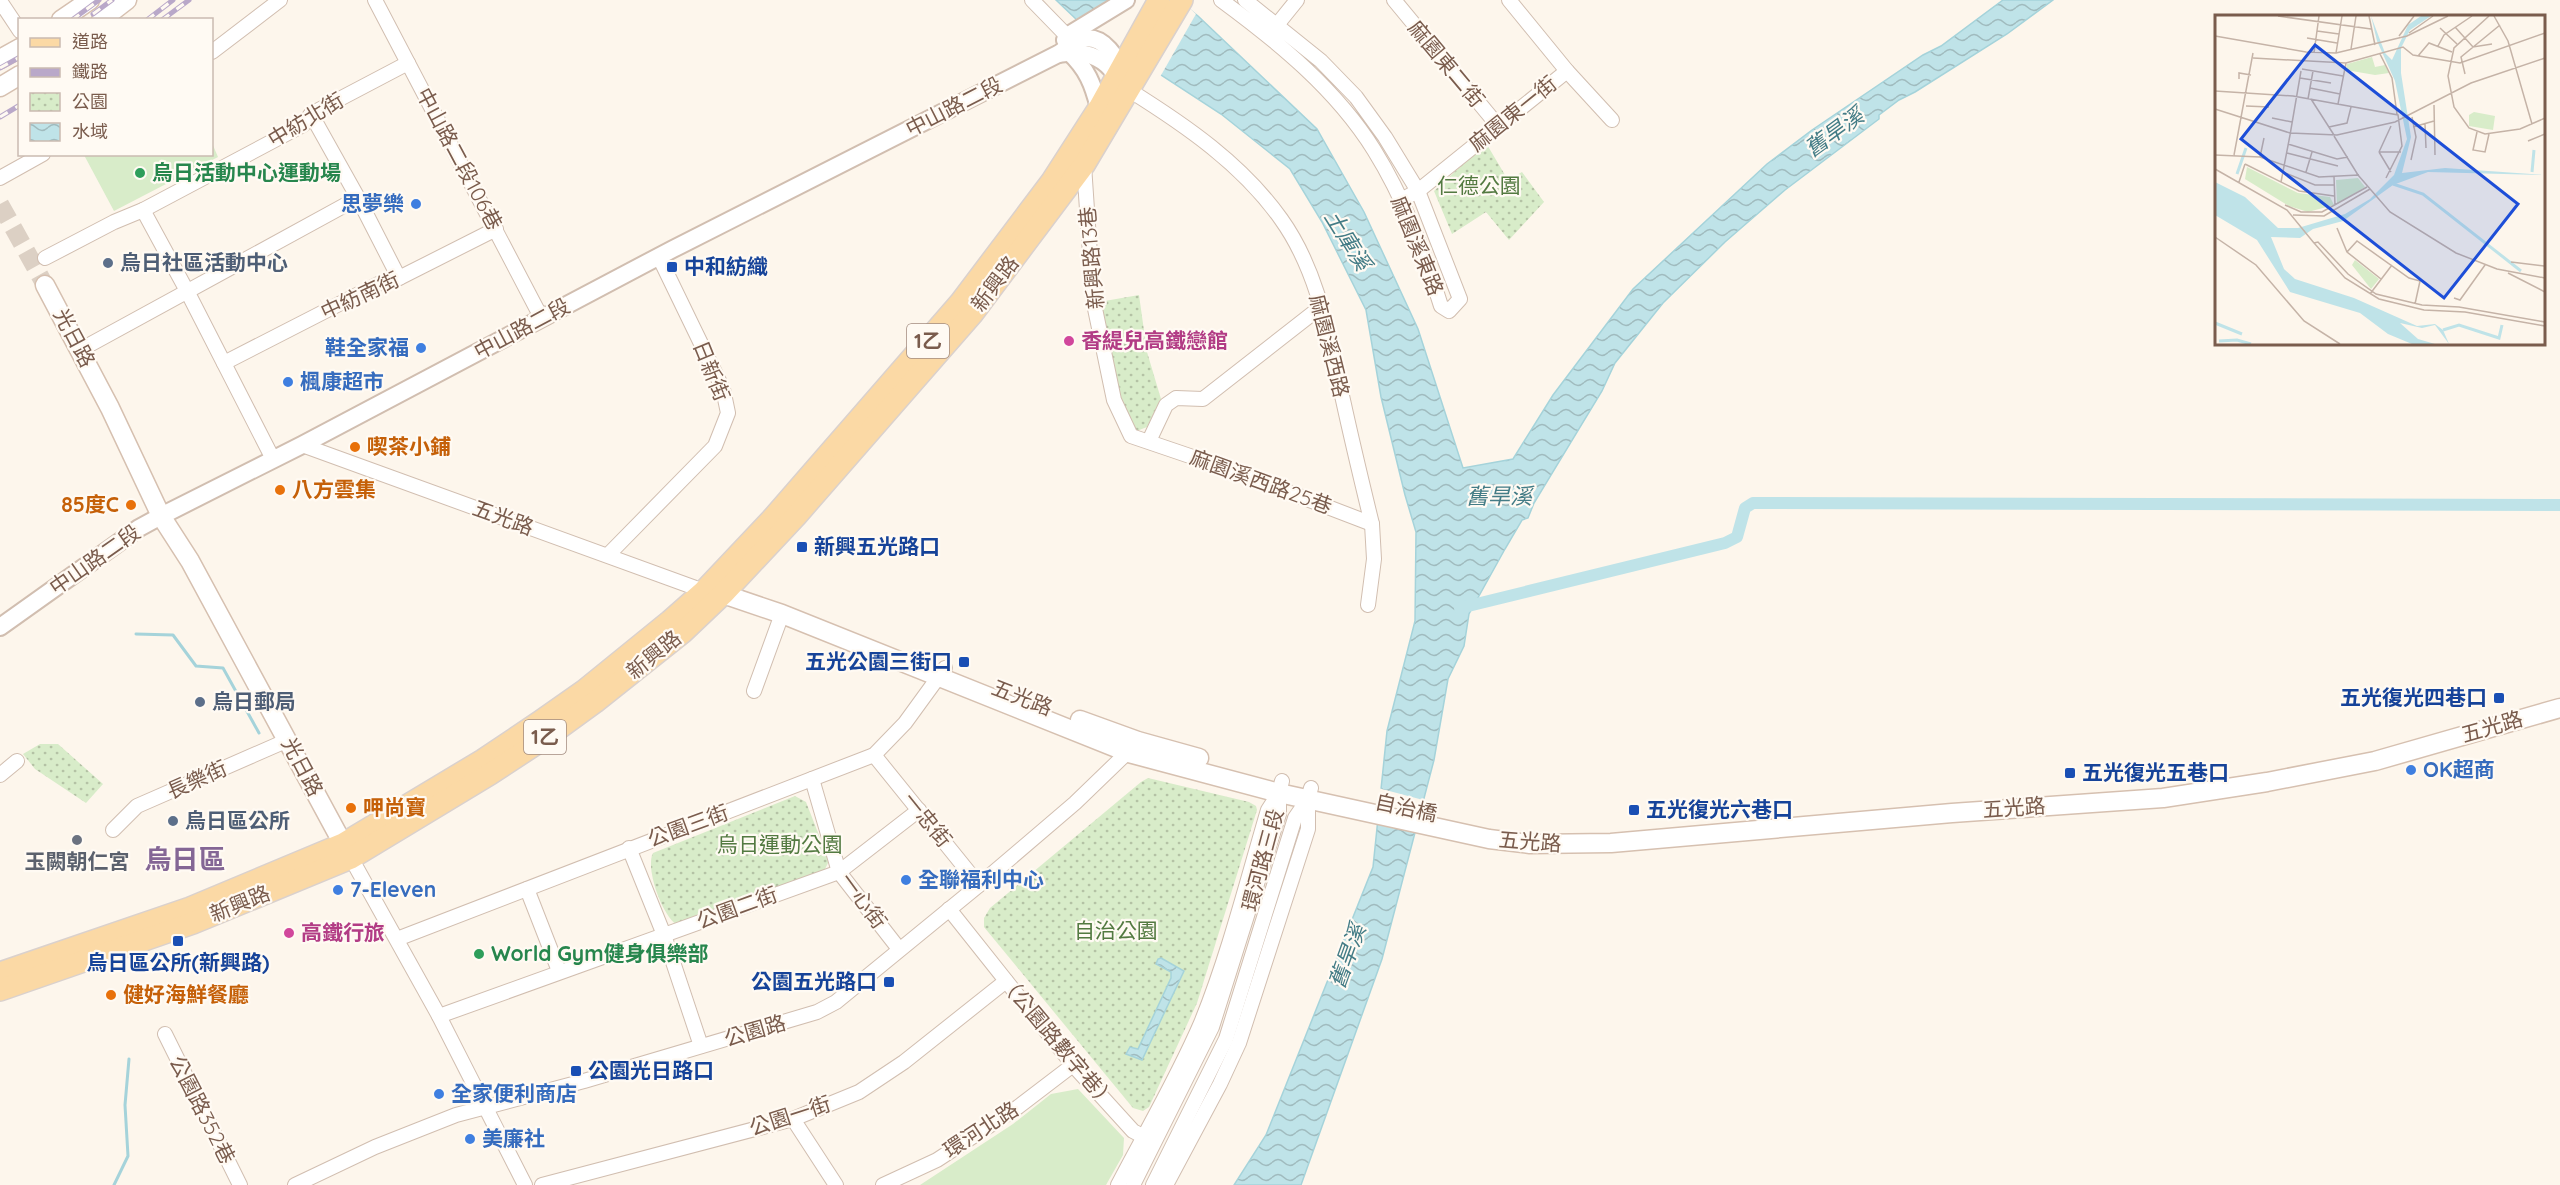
<svg xmlns="http://www.w3.org/2000/svg" width="2560" height="1185" font-family="Quicksand,'Noto Sans TC',sans-serif">
  <style>
    .green { fill: #d8ecc9 }
    .park { fill: url(#park-dots) }
    .water { fill: url(#water-waves); stroke: #a5d3da; stroke-width: 1.5 }
    .pier { fill: #fdf6ec }
    .lines { fill: none; stroke-linecap: round; stroke-linejoin: round }
    .stream { stroke: #a5d3da; stroke-width: 3 }
    .canal { stroke: #bfe3e8; stroke-width: 12 }
    .secondary-tunnel { stroke: #dcd0c4; stroke-width: 18; stroke-dasharray: 18 9; stroke-linecap: butt }
    .minor-casing { stroke: #d1beb0; stroke-width: 16 }
    .tertiary-casing { stroke: #d1beb0; stroke-width: 20 }
    .secondary-casing { stroke: #d6c0b0; stroke-width: 21 }
    .primary-casing { stroke: #dad1cd; stroke-width: 24 }
    .minor { stroke: #fff; stroke-width: 14 }
    .tertiary { stroke: #fff; stroke-width: 16 }
    .secondary { stroke: #fff; stroke-width: 18 }
    .primary { stroke: #fbd9a5; stroke-width: 21 }
    .rail-casing { stroke: #b9a8c9; stroke-width: 5 }
    .rail { stroke: #fffaf3; stroke-width: 3; stroke-dasharray: 9; stroke-linecap: butt }
    .leisure-dot { fill: #2e9e5b; stroke: #fffaf3; stroke-width: 2 }
    .shop-dot { fill: #3f7fe0; stroke: #fffaf3; stroke-width: 2 }
    .service-dot { fill: #5c6f8a; stroke: #fffaf3; stroke-width: 2 }
    .transit-dot { fill: #1a4fb4; stroke: #fffaf3; stroke-width: 2 }
    .hotel-dot { fill: #d1479c; stroke: #fffaf3; stroke-width: 2 }
    .food-dot { fill: #e8710a; stroke: #fffaf3; stroke-width: 2 }
    .worship-dot { fill: #6b7280; stroke: #fffaf3; stroke-width: 2 }
    .labels { text-anchor: middle; stroke-width: 4.5; stroke-linejoin: round; paint-order: stroke }
    .shield { fill: #fffaf3; stroke: #a28b7f; stroke-width: 1.5 }
    .shield-label { font-size: 20px; font-weight: bold; fill: #7a5c4d }
    .street-label { font-size: 21px; fill: #7a5c4d; stroke: #fffaf3 }
    .leisure-label { font-size: 21px; font-weight: bold; fill: #27864d; stroke: #fffaf3; text-anchor: start }
    .park-label { font-size: 21px; fill: #537a41; stroke: #fffaf3 }
    .shop-label { font-size: 21px; font-weight: bold; fill: #366cbe; stroke: #fffaf3; text-anchor: start }
    .service-label { font-size: 21px; font-weight: bold; fill: #4e5e75; stroke: #fffaf3; text-anchor: start }
    .transit-label { font-size: 21px; font-weight: bold; fill: #164399; stroke: #fffaf3; text-anchor: start }
    .hotel-label { font-size: 21px; font-weight: bold; fill: #b23c85; stroke: #fffaf3; text-anchor: start }
    .food-label { font-size: 21px; font-weight: bold; fill: #c56008; stroke: #fffaf3; text-anchor: start }
    .worship-label { font-size: 21px; font-weight: bold; fill: #5b616d; stroke: #fffaf3 }
    .water-label { font-size: 22px; font-style: italic; fill: #437c86; stroke: #fffaf3 }
    .district-label { font-size: 27px; font-weight: bold; fill: #846695; stroke: #fffaf3 }
    .inset-river { fill: none; stroke: #bfe3e8; stroke-width: 3 }
    .inset-road { fill: none; stroke: #c5b3a7; stroke-width: 1.5 }
    .view { fill: #1d4ed8; fill-opacity: 0.15; stroke: #1d4ed8; stroke-width: 3 }
    .inset-edge { fill: none; stroke: #7a5c4d; stroke-width: 3 }
  </style>
  <defs>
    <pattern id="park-dots" width="8" height="8" patternUnits="userSpaceOnUse" patternTransform="scale(1.5)"><rect width="8" height="8" fill="#d8ecc9"/><path d="M2 2h.1M6 6h.1" fill="none" stroke="#b4c2a5" stroke-width="1.8" stroke-linecap="round"/></pattern>
    <pattern id="water-waves" width="16" height="10" patternUnits="userSpaceOnUse" patternTransform="scale(1.5)"><rect width="16" height="10" fill="#bfe3e8"/><path d="M0 5q4-4 8 0t8 0" fill="none" stroke="#a0bbbe"/></pattern>
  </defs>
  <rect width="100%" height="100%" fill="#fdf6ec"/>
  <g class="green">
    <polygon points="212,143 218,157 114,211 84,155 212,154"/>
    <polygon points="1078,1089 1124,1138 1123,1155 1106,1185 920,1185 1013,1124 1051,1094"/>
  </g>
  <g class="park">
    <polygon points="1486,143 1508,180 1522,172 1544,202 1509,240 1486,212 1452,234 1434,191"/>
    <polygon points="1139,295 1147,352 1161,399 1147,427 1134,432 1120,405 1099,302"/>
    <polygon points="40,744 58,744 103,784 86,803 35,769 23,754"/>
    <polygon points="1148,778 1249,802 1256,806 1257,810 1197,1003 1149,1107 1143,1111 1133,1108 984,927 984,918 990,908 1141,782"/>
    <path d="M 795,796 L 806,802 L 829,861 L 824,871 L 676,924 C 662,915 645,868 653,853 Z"/>
  </g>
  <g class="water">
    <polygon points="1056,0 1178,0 1198,16 1317,129 1364,212 1418,329 1463,468 1513,459 1553,395 1633,289 1767,164 1812,130 1923,55 1941,46 2003,0 2053,0 2007,34 1915,92 1899,100 1879,115 1879,119 1785,190 1725,242 1663,303 1615,363 1602,391 1534,503 1528,518 1522,520 1505,549 1469,614 1464,646 1448,679 1434,760 1382,959 1301,1185 1234,1185 1266,1135 1373,867 1387,731 1415,621 1416,532 1405,495 1381,397 1366,310 1322,222 1290,169 1221,114 1078,21"/>
    <polygon points="1161,958 1184,971 1142,1060 1126,1054 1130,1047 1138,1049 1171,978 1171,972 1156,964 1158,959"/>
  </g>
  <g class="pier">
    <polygon points="1110,0 1181,0 1196,14 1160,77 1116,50 1076,19"/>
    <polygon points="1378,788 1427,801 1418,832 1375,821"/>
  </g>
  <g class="lines">
    <g class="stream">
      <polyline points="136,634 173,635 196,666 223,668 259,733"/>
      <polyline points="114,1185 128,1156 125,1105 129,1059"/>
    </g>
    <polyline class="canal" points="1460,608 1725,543 1737,537 1745,508 1753,503 2560,505"/>
    <polyline class="secondary-tunnel" points="0,204 45,285"/>
    <g class="minor-casing">
      <g id="minor">
        <polyline points="375,0 542,319"/>
        <polyline points="1032,0 1067,36"/>
        <path d="M 1221,0 C 1278,42 1336,89 1374,150 C 1404,198 1424,252 1441,306 L 1449,311 L 1460,299 L 1418,191 L 1385,137 L 1356,97 L 1321,61 L 1245,0"/>
        <polyline points="1394,0 1499,127"/>
        <polyline points="1509,0 1567,71 1612,120"/>
        <polyline points="0,1 20,31"/>
        <polyline points="1272,31 1297,0"/>
        <polyline points="212,52 280,0"/>
        <path d="M 1129,90 C 1185,125 1242,164 1281,219 C 1319,272 1329,338 1343,400 C 1352,441 1362,483 1372,524 L 1374,559 L 1368,605"/>
        <polyline points="311,114 358,198 399,278"/>
        <polyline points="1084,165 1093,299 1114,400 1131,436 1231,470 1372,524"/>
        <polyline points="0,178 43,154"/>
        <polyline points="1401,200 1418,191 1567,71"/>
        <polyline points="143,210 187,291 273,459"/>
        <polyline points="45,258 114,222 143,210 303,125 311,114 408,63"/>
        <polyline points="80,350 358,198"/>
        <polyline points="224,363 384,281 399,278 496,229"/>
        <polyline points="1149,441 1166,405 1176,398 1203,399 1322,306"/>
        <polyline points="302,445 704,591"/>
        <polyline points="608,555 715,446 728,413 723,389 659,257"/>
        <polyline points="754,691 782,614"/>
        <polyline points="874,755 979,885"/>
        <polyline points="0,775 17,761"/>
        <polyline points="812,779 839,872 899,949"/>
        <polyline points="113,830 137,806 288,740"/>
        <polyline points="629,848 664,935 701,1046"/>
        <polyline points="351,858 439,1016 525,1185"/>
        <polyline points="527,889 559,971"/>
        <polyline points="949,909 1073,1065 1133,1131 1150,1140"/>
        <polyline points="397,939 874,755 905,723 945,668"/>
        <polyline points="439,1016 839,872 919,810"/>
        <polyline points="165,1034 240,1185"/>
        <polyline points="793,1119 836,1185"/>
        <polyline points="295,1185 375,1147 456,1115 584,1081 817,1012 836,1002 979,885 1075,803 1133,747"/>
        <polyline points="542,1185 793,1119 859,1092 904,1062 1006,981"/>
        <polyline points="883,1185 937,1160 1018,1107 1073,1065"/>
        <path d="M 1118,1185 C 1146,1131 1177,1079 1201,1023 C 1229,954 1247,881 1268,810 L 1279,793"/>
        <polyline points="1133,1185 1212,1027 1279,814 1279,793 1282,781"/>
        <polyline points="1153,1185 1226,1039 1295,818 1308,799 1311,788"/>
        <polyline points="1166,1185 1220,1084 1239,1043 1308,829 1308,799"/>
      </g>
    </g>
    <g class="tertiary-casing">
      <g id="tertiary">
        <polyline points="1065,40 1067,36 1126,0"/>
        <path d="M 1069,52 C 1087,69 1093,84 1099,108"/>
        <path d="M 1059,54 C 1081,50 1102,55 1115,74"/>
        <path d="M 0,627 L 139,528 L 161,516 L 302,445 L 673,249 L 1058,54 C 1065,50 1074,40 1082,39 C 1104,34 1118,59 1124,76"/>
      </g>
    </g>
    <g class="secondary-casing">
      <g id="secondary">
        <polyline points="61,20 90,0"/>
        <polyline points="101,20 127,0"/>
        <polyline points="0,59 20,48"/>
        <polyline points="0,87 20,75"/>
        <polyline points="45,285 110,408 161,516 190,561 349,855"/>
        <polyline points="710,592 723,594 782,614 1129,753 1279,793 1489,839 1530,844 1611,843 1952,813 2163,798 2267,782 2375,761 2560,708"/>
        <polyline points="1080,720 1138,741 1199,758"/>
      </g>
    </g>
    <g class="primary-casing">
      <g id="primary">
        <polyline points="0,973 190,908 343,844 483,760 541,721 585,690 670,621 704,591 772,519 960,303 1052,181 1099,108 1159,0"/>
        <polyline points="0,990 193,923 351,858 490,774 551,734 595,702 683,632 723,594 796,516 973,313 1084,165 1182,0"/>
      </g>
    </g>
    <use href="#minor" class="minor"/>
    <use href="#tertiary" class="tertiary"/>
    <use href="#secondary" class="secondary"/>
    <use href="#primary" class="primary"/>
    <g class="rail-casing">
      <g id="rail">
        <polyline points="93,14 112,0"/>
        <polyline points="72,20 99,0"/>
        <polyline points="147,20 173,0"/>
        <polyline points="162,20 189,0"/>
        <polyline points="0,68 20,57"/>
        <polyline points="0,117 20,105"/>
      </g>
    </g>
    <use href="#rail" class="rail"/>
  </g>
  <g class="leisure-dot">
    <circle cx="140" cy="173" r="6"/>
    <circle cx="479" cy="954" r="6"/>
  </g>
  <g class="shop-dot">
    <circle cx="416" cy="204" r="6"/>
    <circle cx="421" cy="348" r="6"/>
    <circle cx="288" cy="382" r="6"/>
    <circle cx="2411" cy="770" r="6"/>
    <circle cx="906" cy="880" r="6"/>
    <circle cx="338" cy="890" r="6"/>
    <circle cx="439" cy="1094" r="6"/>
    <circle cx="470" cy="1139" r="6"/>
  </g>
  <g class="service-dot">
    <circle cx="108" cy="263" r="6"/>
    <circle cx="200" cy="702" r="6"/>
    <circle cx="173" cy="821" r="6"/>
  </g>
  <g class="transit-dot">
    <rect x="666" y="261" width="12" height="12" rx="3"/>
    <rect x="796" y="541" width="12" height="12" rx="3"/>
    <rect x="958" y="656" width="12" height="12" rx="3"/>
    <rect x="2493" y="692" width="12" height="12" rx="3"/>
    <rect x="2064" y="767" width="12" height="12" rx="3"/>
    <rect x="1628" y="804" width="12" height="12" rx="3"/>
    <rect x="172" y="935" width="12" height="12" rx="3"/>
    <rect x="883" y="976" width="12" height="12" rx="3"/>
    <rect x="570" y="1065" width="12" height="12" rx="3"/>
  </g>
  <g class="hotel-dot">
    <circle cx="1069" cy="341" r="6"/>
    <circle cx="289" cy="933" r="6"/>
  </g>
  <g class="food-dot">
    <circle cx="355" cy="447" r="6"/>
    <circle cx="280" cy="490" r="6"/>
    <circle cx="131" cy="505" r="6"/>
    <circle cx="351" cy="808" r="6"/>
    <circle cx="111" cy="995" r="6"/>
  </g>
  <circle class="worship-dot" cx="77" cy="840" r="6"/>
  <g class="labels">
    <g class="shield">
      <rect x="907" y="324" width="42" height="34" rx="4.5"/>
      <rect x="524" y="720" width="42" height="34" rx="4.5"/>
    </g>
    <g class="shield-label">
      <text x="928" y="348">1乙</text>
      <text x="545" y="744">1乙</text>
    </g>
    <g class="street-label">
      <text transform="translate(1446 64) rotate(50)" y="7">麻園東二街</text>
      <text transform="translate(954 107) rotate(-27)" y="7">中山路二段</text>
      <text transform="translate(1513 114) rotate(-39)" y="7">麻園東一街</text>
      <text transform="translate(306 120) rotate(-31)" y="7">中紡北街</text>
      <text transform="translate(459 159) rotate(62)" y="7">中山路二段106巷</text>
      <text transform="translate(1417 246) rotate(68)" y="7">麻園溪東路</text>
      <text transform="translate(1092 258) rotate(-95)" y="7">新興路13巷</text>
      <text transform="translate(995 284) rotate(-53)" y="7">新興路</text>
      <text transform="translate(360 296) rotate(-25)" y="7">中紡南街</text>
      <text transform="translate(522 329) rotate(-28)" y="7">中山路二段</text>
      <text transform="translate(74 338) rotate(62)" y="7">光日路</text>
      <text transform="translate(1329 346) rotate(76)" y="7">麻園溪西路</text>
      <text transform="translate(711 371) rotate(68)" y="7">日新街</text>
      <text transform="translate(1261 482) rotate(20)" y="7">麻園溪西路25巷</text>
      <text transform="translate(503 518) rotate(20)" y="7">五光路</text>
      <text transform="translate(95 560) rotate(-35)" y="7">中山路二段</text>
      <text transform="translate(654 655) rotate(-39)" y="7">新興路</text>
      <text transform="translate(1022 698) rotate(21)" y="7">五光路</text>
      <text transform="translate(2492 727) rotate(-16)" y="7">五光路</text>
      <text transform="translate(302 767) rotate(62)" y="7">光日路</text>
      <text transform="translate(197 780) rotate(-24)" y="7">長樂街</text>
      <text transform="translate(1406 808) rotate(12)" y="7">自治橋</text>
      <text transform="translate(2014 808) rotate(-4)" y="7">五光路</text>
      <text transform="translate(927 820) rotate(51)" y="7">一忠街</text>
      <text transform="translate(688 826) rotate(-20)" y="7">公園三街</text>
      <text transform="translate(1530 842) rotate(4)" y="7">五光路</text>
      <text transform="translate(1263 860) rotate(-75)" y="7">環河路三段</text>
      <text transform="translate(863 901) rotate(54)" y="7">一心街</text>
      <text transform="translate(240 904) rotate(-22)" y="7">新興路</text>
      <text transform="translate(737 908) rotate(-20)" y="7">公園二街</text>
      <text transform="translate(755 1031) rotate(-16)" y="7">公園路</text>
      <text transform="translate(1057 1042) rotate(50)" y="7">（公園路數字巷）</text>
      <text transform="translate(202 1110) rotate(63)" y="7">公園路352巷</text>
      <text transform="translate(790 1116) rotate(-18)" y="7">公園一街</text>
      <text transform="translate(981 1130) rotate(-33)" y="7">環河北路</text>
    </g>
    <g class="leisure-label">
      <text x="152" y="180">烏日活動中心運動場</text>
      <text x="491" y="961">World Gym健身俱樂部</text>
    </g>
    <g class="park-label">
      <text x="1479" y="193">仁德公園</text>
      <text x="780" y="852">烏日運動公園</text>
      <text x="1116" y="938">自治公園</text>
    </g>
    <g class="shop-label">
      <text x="404" y="211" text-anchor="end">思夢樂</text>
      <text x="409" y="355" text-anchor="end">鞋全家福</text>
      <text x="300" y="389">楓康超市</text>
      <text x="2423" y="777">OK超商</text>
      <text x="918" y="887">全聯福利中心</text>
      <text x="350" y="897">7-Eleven</text>
      <text x="451" y="1101">全家便利商店</text>
      <text x="482" y="1146">美廉社</text>
    </g>
    <g class="service-label">
      <text x="120" y="270">烏日社區活動中心</text>
      <text x="212" y="709">烏日郵局</text>
      <text x="185" y="828">烏日區公所</text>
    </g>
    <g class="transit-label">
      <text x="684" y="274">中和紡織</text>
      <text x="814" y="554">新興五光路口</text>
      <text x="952" y="669" text-anchor="end">五光公園三街口</text>
      <text x="2487" y="705" text-anchor="end">五光復光四巷口</text>
      <text x="2082" y="780">五光復光五巷口</text>
      <text x="1646" y="817">五光復光六巷口</text>
      <text x="178" y="970" text-anchor="middle">烏日區公所(新興路)</text>
      <text x="877" y="989" text-anchor="end">公園五光路口</text>
      <text x="588" y="1078">公園光日路口</text>
    </g>
    <g class="hotel-label">
      <text x="1081" y="348">香緹兒高鐵戀館</text>
      <text x="301" y="940">高鐵行旅</text>
    </g>
    <g class="food-label">
      <text x="367" y="454">喫茶小鋪</text>
      <text x="292" y="497">八方雲集</text>
      <text x="119" y="512" text-anchor="end">85度C</text>
      <text x="363" y="815">呷尚寶</text>
      <text x="123" y="1002">健好海鮮餐廳</text>
    </g>
    <g class="worship-label">
      <text x="77" y="869">玉闕朝仁宮</text>
    </g>
    <g class="water-label">
      <text transform="translate(1834 132) rotate(-36)" y="8">舊旱溪</text>
      <text transform="translate(1348 240) rotate(58)" y="8">土庫溪</text>
      <text x="1499" y="504">舊旱溪</text>
      <text transform="translate(1347 956) rotate(-70)" y="8">舊旱溪</text>
    </g>
    <g class="district-label">
      <text x="185" y="869">烏日區</text>
    </g>
  </g>
  <g transform="translate(2215 15)">
    <rect width="330" height="330" fill="#fdf6ec"/>
    <path d="M 259,97 L 280,101 L 278,115 L 254,111 L 254,100 ZM 32,152 L 83,178 L 115,182 L 119,190 L 93,197 L 74,191 L 30,164 Z" fill="#d8ecc9"/>
    <path d="M 157,42 L 160,52 L 170,50 L 174,58 L 160,60 L 131,55 L 132,49 ZM 143,163 L 150,172 L 122,189 L 121,165 ZM 140,245 L 164,264 L 156,274 L 137,250 Z" fill="#d8ecc9"/>
    <path d="M 156,1 L 170,38 L 177,45 L 193,10 L 206,1 L 216,1 L 195,15 L 186,33 L 186,58 L 196,122 L 187,158 L 230,153 L 330,160 L 213,157 L 178,170 L 128,206 L 98,214 L 85,223 L 56,222 L 69,254 L 80,264 L 139,283 L 202,311 L 220,309 L 228,315 L 234,329 L 220,310 L 207,313 L 185,308 L 203,324 L 220,329 L 197,329 L 173,319 L 145,298 L 75,277 L 42,225 L 0,200 L 0,167 L 30,182 L 63,213 L 83,213 L 130,199 L 155,184 L 179,160 L 192,124 L 180,66 L 162,26 Z" fill="#bfe3e8"/>
    <path class="inset-river" d="M 317,157 L 319,135M 22,159 L 31,133M 178,169 L 208,179 L 306,256M 0,308 L 27,319M 228,315 L 244,310 L 284,323 L 287,310M 4,326 L 22,325 L 36,329"/>
    <path class="inset-road" d="M 63,1 L 156,14M 154,1 L 160,30M 274,1 L 239,33 L 233,61 L 239,92 L 254,113 L 270,119 L 305,114 L 330,103M 279,1 L 293,26 L 317,109M 240,12 L 258,32 L 277,29M 225,13 L 242,29M 102,16 L 124,19M 194,18 L 218,1M 0,21 L 91,37 L 121,38 L 192,21 L 233,1M 184,21 L 199,1M 92,23 L 122,28M 223,31 L 229,20 L 257,1M 136,34 L 141,1M 99,38 L 104,1M 121,38 L 127,1M 165,39 L 177,63 L 182,99M 203,41 L 214,28 L 237,37M 38,43 L 131,48 L 188,32 L 198,40 L 245,48 L 330,18M 87,54 L 128,61M 250,59 L 246,42 L 285,10M 85,63 L 116,68M 24,64 L 24,58 L 36,60M 95,73 L 125,79M 0,76 L 78,81 L 183,100 L 187,131 L 171,163M 93,84 L 98,56M 96,84 L 119,120M 123,89 L 131,48M 219,90 L 220,140M 31,91 L 54,92M 0,94 L 75,118 L 122,120 L 180,107 L 256,68 L 330,43M 57,103 L 77,107M 210,109 L 211,133M 114,112 L 132,108 L 136,92M 198,112 L 219,106M 262,117 L 258,135 L 270,137 L 274,119M 75,120 L 86,56M 119,121 L 143,160 L 175,197 L 241,238 L 282,254 L 330,263M 313,126 L 330,119M 73,129 L 122,144 L 133,142M 164,137 L 176,111M 164,137 L 176,157M 164,137 L 186,137M 72,138 L 123,151M 0,140 L 45,142 L 104,162 L 144,160M 19,140 L 38,38M 45,142 L 49,123M 196,145 L 201,122 L 197,102M 30,149 L 84,176 L 119,181M 0,154 L 72,195 L 99,228M 68,157 L 100,170 L 119,170M 91,157 L 97,137M 119,161 L 120,191M 24,167 L 30,149M 66,167 L 75,120M 70,190 L 86,197 L 107,197 L 152,172M 78,200 L 109,201 L 155,174M 122,213 L 132,237 L 166,264M 0,222 L 41,250 L 89,306 L 125,329M 132,237 L 142,226 L 194,263 L 205,266 L 200,289M 296,247 L 329,251M 293,258 L 330,277M 155,279 L 177,250M 239,283 L 245,285 L 270,250M 330,307 L 244,292 L 207,290 L 161,279 L 133,259 L 103,227 L 99,228 L 130,263 L 164,284 L 209,295 L 250,297 L 330,311"/>
    <path class="view" d="M 100,30 L 303,189 L 229,283 L 26,124 Z"/>
    <rect width="330" height="330" class="inset-edge"/>
  </g>
  <rect x="18" y="18" width="195" height="138" fill="#fffaf3" stroke="#cabbb1" stroke-width="1.5"/>
  <rect x="30" y="38" width="30" height="9" fill="#fbd9a5" stroke="#cabbb1" stroke-width="1.5"/>
  <text x="72" y="48" font-size="18" fill="#7a5c4d">道路</text>
  <rect x="30" y="68" width="30" height="9" fill="#b9a8c9" stroke="#cabbb1" stroke-width="1.5"/>
  <text x="72" y="78" font-size="18" fill="#7a5c4d">鐵路</text>
  <rect x="30" y="93" width="30" height="18" fill="url(#park-dots)" stroke="#cabbb1" stroke-width="1.5"/>
  <text x="72" y="108" font-size="18" fill="#7a5c4d">公園</text>
  <rect x="30" y="123" width="30" height="18" fill="url(#water-waves)" stroke="#cabbb1" stroke-width="1.5"/>
  <text x="72" y="138" font-size="18" fill="#7a5c4d">水域</text>
</svg>
